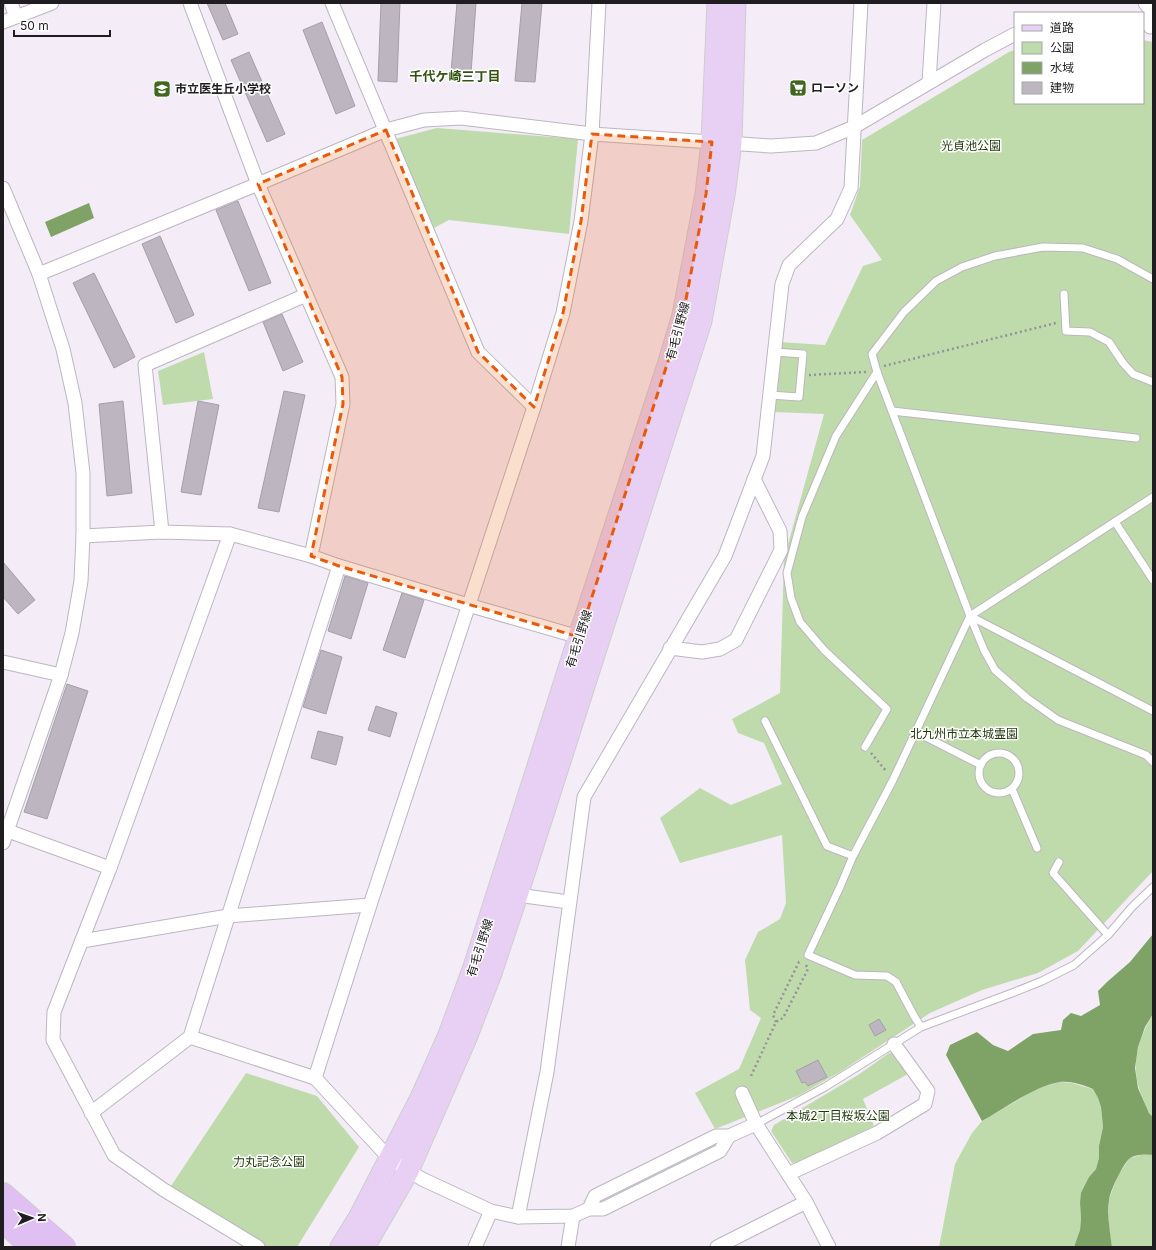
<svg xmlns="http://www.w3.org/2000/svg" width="1156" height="1250" font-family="Inter,'Noto Sans JP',sans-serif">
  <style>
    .green { fill: #bfdbac }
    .water { fill: #7fa266 }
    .building { fill: #bdb6c1; stroke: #a59fa9 }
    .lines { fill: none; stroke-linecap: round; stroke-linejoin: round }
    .service-casing { stroke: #bcb6c0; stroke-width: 9 }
    .minor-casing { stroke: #bcb6c0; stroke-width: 15 }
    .primary-casing { stroke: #cecdce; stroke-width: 23 }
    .trunk-casing { stroke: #cecdce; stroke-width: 24 }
    .path { stroke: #97929a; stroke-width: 2.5; stroke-dasharray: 2 3; stroke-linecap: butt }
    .service { stroke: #fff; stroke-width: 7 }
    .minor { stroke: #fff; stroke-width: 13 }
    .primary { stroke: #e8d0f5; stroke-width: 21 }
    .trunk { stroke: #e0c0f2; stroke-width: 22 }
    .marked { fill: #e8590c; fill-opacity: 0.2; stroke: #e8590c; stroke-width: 3; stroke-dasharray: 8 5; stroke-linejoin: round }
    .labels { text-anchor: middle; stroke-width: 3; stroke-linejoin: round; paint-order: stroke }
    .poi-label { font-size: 12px; font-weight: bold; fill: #201d21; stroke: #fff; text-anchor: start }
    .park-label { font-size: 12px; fill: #1f3609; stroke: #fff }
    .street-label { font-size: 12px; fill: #201d21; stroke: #fff }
    .neighbourhood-label { font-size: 13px; font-weight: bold; fill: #325311; stroke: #fff }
  </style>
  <rect width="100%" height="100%" fill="#f4edf8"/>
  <g class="green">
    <polygon points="1143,40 1153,42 1153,871 1078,951 1038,973 982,990 930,1013 840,1072 800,1095 715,1129 695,1093 739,1069 761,1018 750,1010 745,960 758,932 780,919 786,903 782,835 680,863 660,818 700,788 731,805 782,784 764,743 738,733 732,719 780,693 784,559 824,414 773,412 779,342 825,345 863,266 882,260 850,215 860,186 862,140 1009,52 1015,50 1015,103 1143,103"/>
    <polygon points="437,128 578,139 569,234 449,220 432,229 395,139"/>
    <polygon points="204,352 213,399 163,405 158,371"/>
    <path d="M 1153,1014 L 1153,1117 C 1148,1112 1146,1107 1144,1101 C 1129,1069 1136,1043 1153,1014 Z"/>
    <polygon points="889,1053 894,1054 908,1074 863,1099 874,1126 799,1162 792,1163 771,1131 774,1125 858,1075"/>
    <polygon points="246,1073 317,1096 359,1147 297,1247 258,1247 171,1186"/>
    <polygon points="1061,1082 1072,1083 1093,1089 1098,1098 1101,1107 1103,1127 1099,1146 1099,1158 1096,1169 1089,1177 1080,1203 1081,1217 1080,1230 1074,1247 939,1247 955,1164 972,1133 982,1121 1035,1090 1050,1084"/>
    <polygon points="1144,1154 1153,1155 1153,1247 1112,1247 1109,1228 1109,1199 1118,1175 1130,1158"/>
  </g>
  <g class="water">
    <polygon points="89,203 94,218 51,237 45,222"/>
    <path d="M 1153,934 L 1153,1014 L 1145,1027 L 1138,1047 L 1135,1068 L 1138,1088 L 1149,1113 L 1153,1117 L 1153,1155 C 1146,1154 1135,1154 1129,1159 C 1122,1166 1110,1191 1109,1200 C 1107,1216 1110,1232 1112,1247 L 1074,1247 L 1080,1230 L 1081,1218 L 1080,1203 L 1081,1193 L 1089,1177 L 1096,1169 L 1099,1158 L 1099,1146 L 1103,1127 L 1101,1107 L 1098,1098 L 1093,1089 C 1083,1085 1071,1081 1060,1082 C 1037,1085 1003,1109 982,1121 L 946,1055 L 950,1045 L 977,1032 L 993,1045 L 1008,1051 L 1033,1034 L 1061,1030 L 1063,1020 L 1071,1013 L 1081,1016 L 1100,1005 L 1098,991 L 1107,982 L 1130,962 Z"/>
  </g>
  <g class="building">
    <polygon points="207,3 225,3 238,34 223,40"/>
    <polygon points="381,3 400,3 397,82 378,81"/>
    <polygon points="457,3 476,3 471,73 451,72"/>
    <polygon points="522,3 542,3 535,82 515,81"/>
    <polygon points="322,22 355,106 336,114 303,30"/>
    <polygon points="249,52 285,134 267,142 231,60"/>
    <polygon points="238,201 271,283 249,291 216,210"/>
    <polygon points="160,236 194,315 176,323 142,244"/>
    <polygon points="94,273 135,357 114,368 73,283"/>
    <polygon points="282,314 303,362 283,371 263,322"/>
    <polygon points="284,391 305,395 279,512 258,508"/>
    <polygon points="123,401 132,493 107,496 99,404"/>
    <polygon points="198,401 219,405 201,495 181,492"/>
    <polygon points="3,562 35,600 18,614 3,597"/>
    <polygon points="345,576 368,583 351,639 328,631"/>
    <polygon points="402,593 424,600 405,658 383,650"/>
    <polygon points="321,650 342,657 326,714 303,707"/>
    <polygon points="67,684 88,691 47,819 24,812"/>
    <polygon points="376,706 397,713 390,737 368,730"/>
    <polygon points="318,731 343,737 336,765 311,758"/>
    <polygon points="879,1019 886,1030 875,1036 869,1025"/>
    <polygon points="818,1060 827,1077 808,1086 805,1082 802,1083 796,1071"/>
  </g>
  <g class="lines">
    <g class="service-casing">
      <g id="service">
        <polyline points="1153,279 1117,259 1083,248 1043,247 995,256 962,267 936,281 904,312 872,354 877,372 970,616 984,650 995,670 1027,698 1058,720 1146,755 1153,762"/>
        <polyline points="1064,294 1066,331 1090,332 1109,342 1123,363 1133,374 1153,382"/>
        <polyline points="770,395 799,397 803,354 774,352"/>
        <polyline points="892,411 1136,438"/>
        <polyline points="1115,522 1153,580"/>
        <polyline points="970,616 1153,711"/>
        <polyline points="765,721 827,846 853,856"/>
        <polyline points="916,732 981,765"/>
        <polyline points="865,747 887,709 824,650 800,622 791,598 787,573 802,517 836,436 877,372"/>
        <circle cx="999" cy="773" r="20"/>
        <polyline points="1012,789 1037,848"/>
        <polyline points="1059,862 1053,873 1108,935"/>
        <polyline points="921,1027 914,1016 896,982 887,976 855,975 808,955 840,887 853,856 893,780 970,616 1153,497"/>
        <polyline points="756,1124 825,1087 921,1027 1012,993 1042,981 1074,965 1108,935 1132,907 1153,887"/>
      </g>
    </g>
    <g class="minor-casing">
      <g id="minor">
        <polyline points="11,3 16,17"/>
        <polyline points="190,3 258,184 342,377 343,404 311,556"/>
        <polyline points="332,3 478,352 534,407"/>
        <polyline points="1145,3 1150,10 1150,27"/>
        <polyline points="3,22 52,3"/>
        <polyline points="929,82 934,3"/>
        <polyline points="3,188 39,274 63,349 75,403 83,473 83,536 81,581 72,633 61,675 3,843"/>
        <polyline points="39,274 258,184 386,130 424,120 461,118 592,134 771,146 816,143 854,127 985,50 1015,34"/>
        <polyline points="162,532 145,365 306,295"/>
        <polyline points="230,534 110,868 54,1012 53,1040 114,1155 164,1190 258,1247"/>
        <polyline points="83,536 162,532 230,534 311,556 339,566 468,605 586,639"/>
        <polyline points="670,648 702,652 720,649 736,640 781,550 780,531 754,479"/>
        <polyline points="3,662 61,675"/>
        <polyline points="8,831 110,868"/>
        <polyline points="510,893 517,895 569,902"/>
        <polyline points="82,941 228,916 370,905"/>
        <polyline points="190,1037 315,1078 390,1159 422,1179 491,1211 518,1217 573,1216 589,1209 603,1209 720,1151 729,1136"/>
        <polyline points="315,1078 370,905 534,407 563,313 581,221 592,134 599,3"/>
        <polyline points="742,1093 756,1124 806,1202 829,1247"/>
        <polyline points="91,1113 190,1037 339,566"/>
        <polyline points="788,1174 877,1133 925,1104 928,1091 894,1044"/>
        <polyline points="589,1209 595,1196 716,1136 729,1136 756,1124"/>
        <polyline points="518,1217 547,1072 584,797 725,556 763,456 782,284 789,265 837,219 851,188 861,3"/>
        <polyline points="475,1247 491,1211"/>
        <polyline points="568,1247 573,1216"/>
        <polyline points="717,1247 806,1202"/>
      </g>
    </g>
    <g class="primary-casing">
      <g id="primary">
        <polyline points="341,1247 359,1218 421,1098 449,1035 474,967 579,637 668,365 683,315 706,194 712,142 718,3"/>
        <polyline points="364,1247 408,1171 466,1038 491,973 517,895 701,321 724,195 731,143 735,3"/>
      </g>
    </g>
    <g class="trunk-casing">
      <g id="trunk">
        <polyline points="3,1194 64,1247"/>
        <polyline points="3,1221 32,1247"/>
      </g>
    </g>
    <g class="path">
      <polyline points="884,366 1056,323"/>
      <polyline points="809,375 866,372"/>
      <polyline points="871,753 887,772"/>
      <polyline points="776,1022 773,1015 799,962 802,961"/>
      <polyline points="751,1076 776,1022 783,1018 808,969 806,965"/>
    </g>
    <use href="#service" class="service"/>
    <use href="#minor" class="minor"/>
    <use href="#primary" class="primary"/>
    <use href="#trunk" class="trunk"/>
  </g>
  <path class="marked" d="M 386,130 L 478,352 L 534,407 L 563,313 L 581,221 L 592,134 L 712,142 L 706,194 L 683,315 L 579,637 L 339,566 L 311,556 L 343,404 L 342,377 L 258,184 Z"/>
  <defs>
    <g id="supermarket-square" transform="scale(0.9)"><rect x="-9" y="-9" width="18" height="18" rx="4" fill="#41661f" stroke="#fff"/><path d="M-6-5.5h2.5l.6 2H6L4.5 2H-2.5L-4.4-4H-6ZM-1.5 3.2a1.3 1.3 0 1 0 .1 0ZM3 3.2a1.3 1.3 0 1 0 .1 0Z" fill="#fff"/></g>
    <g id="school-square" transform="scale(0.9)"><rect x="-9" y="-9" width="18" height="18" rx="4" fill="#41661f" stroke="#fff"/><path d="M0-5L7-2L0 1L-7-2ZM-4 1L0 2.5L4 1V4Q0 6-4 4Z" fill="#fff"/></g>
  </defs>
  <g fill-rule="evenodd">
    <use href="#supermarket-square" x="798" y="88"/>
    <use href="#school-square" x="162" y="89"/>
  </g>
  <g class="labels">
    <g class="poi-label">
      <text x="811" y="92">ローソン</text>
      <text x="175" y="93">市立医生丘小学校</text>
    </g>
    <g class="park-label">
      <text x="971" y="150">光貞池公園</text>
      <text x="964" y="738">北九州市立本城霊園</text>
      <text x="838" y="1120">本城2丁目桜坂公園</text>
      <text x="269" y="1166">力丸記念公園</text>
    </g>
    <g class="street-label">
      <text transform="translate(678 331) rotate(-75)" y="4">有毛引野線</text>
      <text transform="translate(579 639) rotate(-72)" y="4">有毛引野線</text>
      <text transform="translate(480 948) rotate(-72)" y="4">有毛引野線</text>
    </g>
    <g class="neighbourhood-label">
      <text x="455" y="81">千代ケ崎三丁目</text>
    </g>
  </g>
  <rect width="1156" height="1250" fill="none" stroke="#201d21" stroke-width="8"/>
  <rect x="1014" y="12" width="130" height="92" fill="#ffffff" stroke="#a6a5a6"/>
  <rect x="1022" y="25" width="20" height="6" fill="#e8d0f5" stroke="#a6a5a6"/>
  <text x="1050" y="32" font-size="12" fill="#201d21">道路</text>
  <rect x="1022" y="42" width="20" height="12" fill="#bfdbac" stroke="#a6a5a6"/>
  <text x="1050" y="52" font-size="12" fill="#201d21">公園</text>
  <rect x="1022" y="62" width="20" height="12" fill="#7fa266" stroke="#a6a5a6"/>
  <text x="1050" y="72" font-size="12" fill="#201d21">水域</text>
  <rect x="1022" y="82" width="20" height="12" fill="#bdb6c1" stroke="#a6a5a6"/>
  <text x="1050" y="92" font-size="12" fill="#201d21">建物</text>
  <g transform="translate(32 1218) rotate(88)" stroke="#ffffff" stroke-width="3" paint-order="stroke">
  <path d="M0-3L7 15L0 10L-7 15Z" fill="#201d21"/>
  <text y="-6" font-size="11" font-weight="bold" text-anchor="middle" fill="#201d21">N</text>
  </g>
  <path d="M14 30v6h96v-6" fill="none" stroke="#201d21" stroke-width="2"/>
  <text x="20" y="30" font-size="12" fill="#201d21" stroke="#ffffff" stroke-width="3" paint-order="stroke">50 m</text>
</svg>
